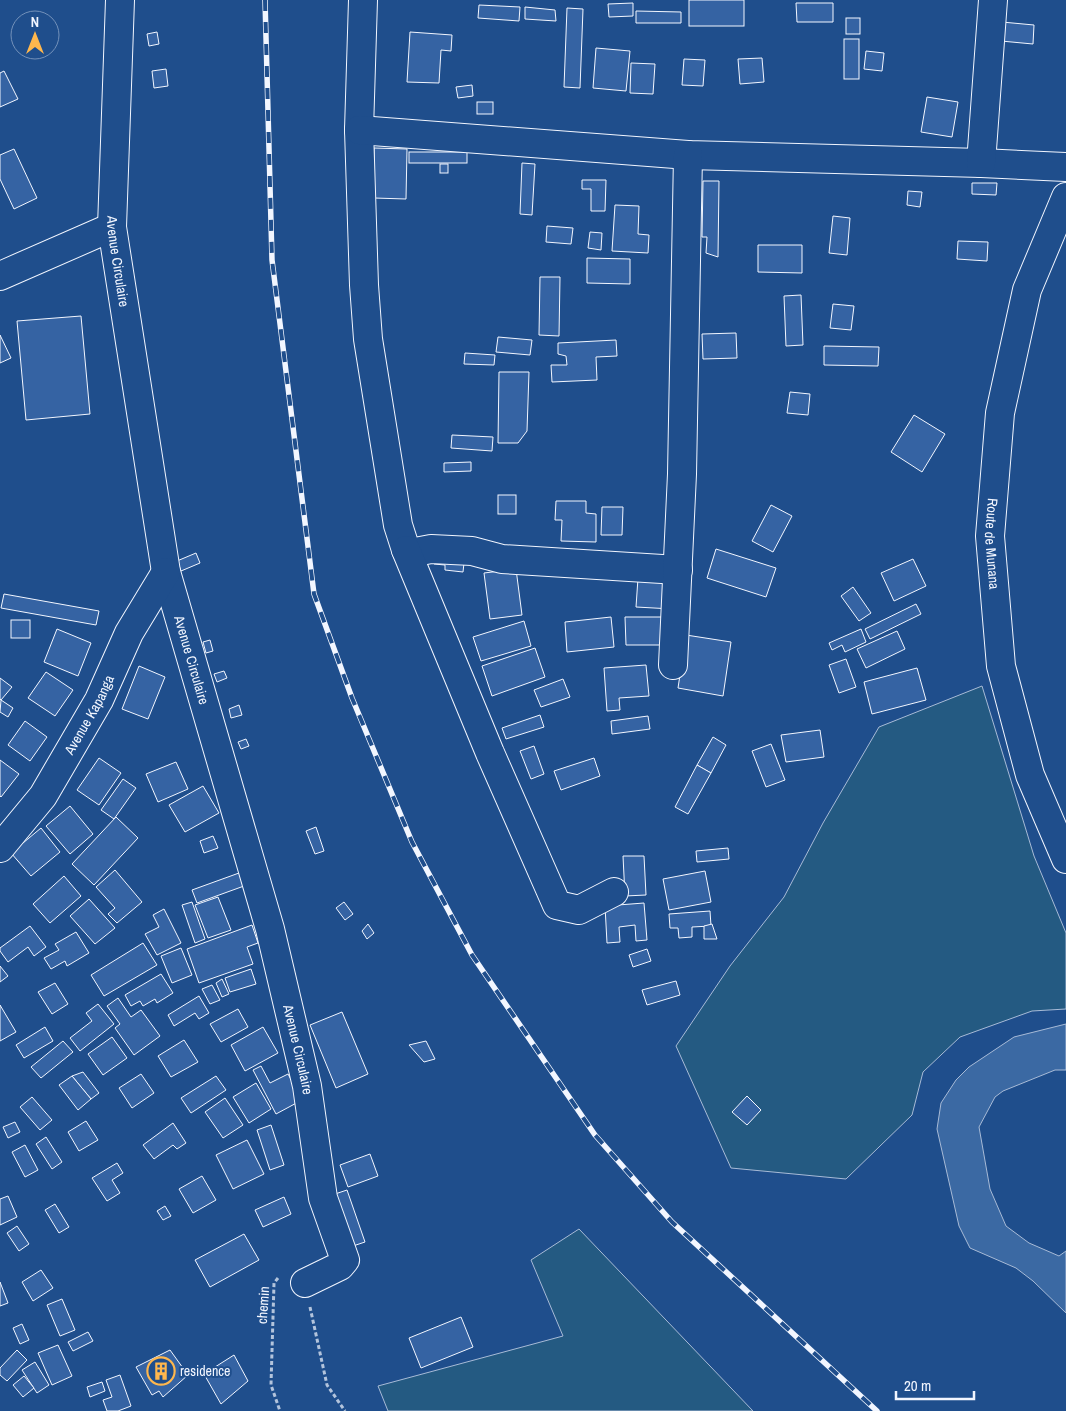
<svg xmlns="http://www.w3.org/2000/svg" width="1066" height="1411" font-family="'Archivo Narrow',sans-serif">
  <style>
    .green { fill: #245a82; stroke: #a8bbd7 }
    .water { fill: #3b69a3; stroke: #a8bbd7 }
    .building { fill: #3563a3; stroke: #f2f6ff }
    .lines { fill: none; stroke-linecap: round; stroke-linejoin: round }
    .minor-casing { stroke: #f2f6ff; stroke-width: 30 }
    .major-casing { stroke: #f2f6ff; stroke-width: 30 }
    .path { stroke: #b3c4dc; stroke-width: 3; stroke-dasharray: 4 2.5; stroke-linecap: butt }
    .minor { stroke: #1f4e8c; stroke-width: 28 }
    .major { stroke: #1f4e8c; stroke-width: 28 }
    .rail-casing { stroke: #f2f6ff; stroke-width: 5.5 }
    .rail { stroke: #1f4e8c; stroke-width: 4; stroke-dasharray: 11; stroke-linecap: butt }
    .labels { text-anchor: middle; stroke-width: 4; stroke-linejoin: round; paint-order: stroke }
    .street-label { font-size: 14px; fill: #f2f6ff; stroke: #1f4e8c }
    .poi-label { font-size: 14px; fill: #f2f6ff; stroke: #1f4e8c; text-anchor: start }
  </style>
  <rect width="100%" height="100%" fill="#1f4e8c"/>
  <g class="green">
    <polygon points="982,686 1034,856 1066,933 1066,1009 1032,1011 960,1037 923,1072 912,1115 846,1179 731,1168 676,1046 730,966 784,897 823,823 879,727"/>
    <polygon points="579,1229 753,1411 388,1411 378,1386 563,1336 531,1260"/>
  </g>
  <polygon class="water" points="1066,1024 1066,1070 1055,1070 1003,1091 995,1097 979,1127 990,1189 1006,1226 1029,1243 1059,1256 1066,1251 1066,1313 1033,1281 1016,1268 970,1248 959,1226 937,1129 941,1103 956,1080 969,1067 1014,1037"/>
  <g class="building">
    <rect x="689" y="0" width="55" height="26"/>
    <polygon points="633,3 633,16 609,17 608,4"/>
    <polygon points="796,3 833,3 833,22 797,22"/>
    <polygon points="479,5 520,7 519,21 478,18"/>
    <polygon points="525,7 555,10 556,21 525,19"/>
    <polygon points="567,8 583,9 580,88 564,87"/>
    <polygon points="636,11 681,12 681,23 636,23"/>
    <rect x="846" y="18" width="14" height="16"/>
    <polygon points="1002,22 1034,25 1033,44 1001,41"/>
    <polygon points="157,32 159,44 149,46 147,34"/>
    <polygon points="410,32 452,35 451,51 441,50 439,83 407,82"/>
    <rect x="844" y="39" width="15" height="40"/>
    <polygon points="596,48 630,51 626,91 593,88"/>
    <polygon points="866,51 884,53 882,71 864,69"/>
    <polygon points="762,58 764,82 740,84 738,59"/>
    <polygon points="684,59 705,60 703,86 682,85"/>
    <polygon points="631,63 655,64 653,94 630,93"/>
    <polygon points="166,69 168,86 154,88 152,71"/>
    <polygon points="4,71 18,99 0,107 0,73"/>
    <polygon points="472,85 473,96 458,98 456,87"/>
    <polygon points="927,97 958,102 952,137 921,132"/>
    <rect x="477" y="102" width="16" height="12"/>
    <polygon points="374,148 407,149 406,199 374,198"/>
    <polygon points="14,149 37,198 14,209 0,179 0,155"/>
    <rect x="409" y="152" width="58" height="11"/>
    <polygon points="522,163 535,164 532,215 520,214"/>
    <rect x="440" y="164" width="8" height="9"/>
    <polygon points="582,180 606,180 605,211 591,211 591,189 582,189"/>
    <polygon points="703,181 719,181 718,257 706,253 707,237 702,237"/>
    <polygon points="972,183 997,183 996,195 972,194"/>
    <polygon points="908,191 922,192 920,207 907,205"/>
    <polygon points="615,205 639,206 638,234 649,235 648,253 612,251"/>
    <polygon points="833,216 850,218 847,255 829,253"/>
    <polygon points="547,226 573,228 571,244 546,242"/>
    <polygon points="590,232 602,233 601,250 588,248"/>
    <polygon points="958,241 988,242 987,261 957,259"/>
    <polygon points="758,245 802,245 802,273 758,272"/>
    <polygon points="587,258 630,259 630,284 587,283"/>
    <polygon points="540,277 560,277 559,336 539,335"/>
    <polygon points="801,295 803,345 786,346 784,296"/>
    <polygon points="833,304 854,306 851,330 830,328"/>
    <polygon points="81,316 90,414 26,420 17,321"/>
    <polygon points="736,333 737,358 703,359 702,334"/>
    <polygon points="0,335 11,358 0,363"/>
    <polygon points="498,337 532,340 530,355 496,352"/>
    <polygon points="616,340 617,356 596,357 597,380 552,382 551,365 567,365 566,356 558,354 558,343"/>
    <polygon points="824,346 879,347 878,366 824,365"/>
    <polygon points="465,353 495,355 494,365 464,364"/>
    <polygon points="499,372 529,372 527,431 518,443 498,443"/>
    <polygon points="790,392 810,394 808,415 787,413"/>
    <polygon points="914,415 945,434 922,472 891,452"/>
    <polygon points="452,435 493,437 492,451 451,448"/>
    <polygon points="471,462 471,471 444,472 444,463"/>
    <rect x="498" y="495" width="18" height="19"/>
    <polygon points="556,501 586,501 586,513 596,514 596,542 561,541 562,520 555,520"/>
    <polygon points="771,505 792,516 773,552 752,541"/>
    <polygon points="602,507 623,507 622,535 601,535"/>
    <polygon points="716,549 776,568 766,597 707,578"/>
    <polygon points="435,551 464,563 463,572 445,570 445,565 434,564"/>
    <polygon points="196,553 200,563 181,571 177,561"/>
    <polygon points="913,559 926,586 894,601 881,573"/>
    <polygon points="516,569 522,615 490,619 484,573"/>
    <polygon points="638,578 674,579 672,609 636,607"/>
    <polygon points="853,587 871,613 859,621 841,596"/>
    <polygon points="4,594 99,611 96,625 1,608"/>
    <polygon points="916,604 921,614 870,639 865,629"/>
    <polygon points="611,617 614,647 567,652 565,622"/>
    <polygon points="625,617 662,617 663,645 626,645"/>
    <rect x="11" y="620" width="19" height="18"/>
    <polygon points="524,621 531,646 481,661 473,637"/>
    <polygon points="57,629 91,643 78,676 44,662"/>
    <polygon points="861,629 866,642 845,652 842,645 832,650 829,643"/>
    <polygon points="897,631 905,649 866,668 857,649"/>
    <polygon points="686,635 731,642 723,696 678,688"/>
    <polygon points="210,640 213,651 206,653 203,642"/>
    <polygon points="535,648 545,677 492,696 482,666"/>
    <polygon points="846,659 856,687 839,693 829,665"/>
    <polygon points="646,665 649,696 619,698 620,710 607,711 604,668"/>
    <polygon points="139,666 165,677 148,719 122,709"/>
    <polygon points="917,668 926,700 872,714 864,682"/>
    <polygon points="224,671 227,678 217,682 214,674"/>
    <polygon points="46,672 73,690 55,716 28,698"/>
    <polygon points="0,678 12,687 1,700 0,699"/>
    <polygon points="563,679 570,697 541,707 534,690"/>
    <polygon points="1,700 13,708 8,717 0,712"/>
    <polygon points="239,705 242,715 231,718 229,709"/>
    <polygon points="540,715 544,727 506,739 502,728"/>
    <polygon points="648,716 650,729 612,734 611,721"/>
    <polygon points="25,721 47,737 30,761 8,745"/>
    <polygon points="820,730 824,757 786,762 781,735"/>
    <polygon points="713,737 726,745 711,773 697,765"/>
    <polygon points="246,739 249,746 241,749 238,742"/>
    <polygon points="771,744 785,780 766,787 752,751"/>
    <polygon points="534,746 544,774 531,779 520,751"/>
    <polygon points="99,758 121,773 99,805 77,790"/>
    <polygon points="594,758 600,776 561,790 554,771"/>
    <polygon points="0,760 19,774 1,797 0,796"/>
    <polygon points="176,762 188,789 158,802 146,774"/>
    <polygon points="697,765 711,773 688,814 675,807"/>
    <polygon points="123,779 136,788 114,819 101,810"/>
    <polygon points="203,786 219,813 185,832 169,805"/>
    <polygon points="70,806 93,834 70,854 46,826"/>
    <polygon points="116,817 138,838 94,885 72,864"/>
    <polygon points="316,827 324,851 315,854 306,831"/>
    <polygon points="41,828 60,852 31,876 11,853"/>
    <polygon points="213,836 218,848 204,853 200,841"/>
    <polygon points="728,848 729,859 697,862 696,851"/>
    <polygon points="623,856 644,856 646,895 625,896"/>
    <polygon points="115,870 142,902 117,923 108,914 115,908 96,887"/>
    <polygon points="705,871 711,902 669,910 663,879"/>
    <polygon points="239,873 244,886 197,903 192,890"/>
    <polygon points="64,876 81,896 50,923 33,904"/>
    <polygon points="218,897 231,930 208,938 195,905"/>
    <polygon points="89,899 115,928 95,944 70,916"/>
    <polygon points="192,902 205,939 195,943 182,905"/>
    <polygon points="344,902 353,914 345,920 336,908"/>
    <polygon points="644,903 647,940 636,941 635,925 619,927 620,942 607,943 605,906"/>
    <polygon points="164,909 181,943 157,955 145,934 159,927 153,915"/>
    <polygon points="710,911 711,926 692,927 692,937 679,938 678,928 670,928 669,914"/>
    <polygon points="368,924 374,933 367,939 362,931"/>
    <polygon points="712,924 717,939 704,939 704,926"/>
    <polygon points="252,925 258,943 247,947 253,964 199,983 187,949"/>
    <polygon points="30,926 46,947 34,956 28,947 8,962 0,951 0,948"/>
    <polygon points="76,932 89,953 67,966 65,961 51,969 44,958 59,950 55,944"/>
    <polygon points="143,943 157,965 104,996 91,975"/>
    <polygon points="181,948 192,975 172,983 161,956"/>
    <polygon points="647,949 651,961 633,967 629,955"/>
    <polygon points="0,966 8,976 0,982"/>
    <polygon points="251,969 256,984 230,992 225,978"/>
    <polygon points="161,974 173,993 157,1003 155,999 143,1006 140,1001 131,1006 125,995"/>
    <polygon points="222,979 229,994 222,997 216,983"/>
    <polygon points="676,981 680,995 647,1005 642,990"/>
    <polygon points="55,983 68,1004 52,1014 38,992"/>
    <polygon points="212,985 220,1000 210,1004 202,989"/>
    <polygon points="199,996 209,1013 199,1019 195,1013 174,1026 168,1015"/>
    <polygon points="118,998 131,1017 141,1010 160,1036 134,1055 115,1028 120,1024 107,1006"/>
    <polygon points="98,1004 114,1024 80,1051 70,1038 92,1021 86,1013"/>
    <polygon points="0,1005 16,1032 0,1041"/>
    <polygon points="238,1009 248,1027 221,1042 210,1024"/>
    <polygon points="342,1012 368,1074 336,1088 310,1025"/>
    <polygon points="45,1027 53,1041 24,1058 16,1045"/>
    <polygon points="263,1027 278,1053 245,1071 231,1045"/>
    <polygon points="112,1037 127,1058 103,1075 88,1054"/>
    <polygon points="184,1040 198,1062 171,1077 158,1056"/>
    <polygon points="63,1041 73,1052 41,1078 31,1067"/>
    <polygon points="426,1041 435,1059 424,1062 409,1045"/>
    <polygon points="261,1066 270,1083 288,1074 302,1100 276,1114 253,1070"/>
    <polygon points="83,1072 99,1093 91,1099 72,1076"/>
    <polygon points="141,1074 154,1093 132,1108 119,1088"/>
    <polygon points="72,1076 91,1099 78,1110 59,1085"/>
    <polygon points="216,1076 226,1090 191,1113 181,1098"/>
    <polygon points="256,1083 271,1109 249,1123 233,1097"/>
    <polygon points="747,1096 761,1110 747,1125 732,1112"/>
    <polygon points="32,1097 52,1120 40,1130 20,1107"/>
    <polygon points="225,1098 243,1125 223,1138 205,1112"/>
    <polygon points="86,1121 98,1140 79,1151 68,1132"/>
    <polygon points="15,1122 20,1132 8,1138 3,1127"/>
    <polygon points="173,1123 186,1143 177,1149 173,1145 154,1159 143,1145"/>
    <polygon points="271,1125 284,1165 270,1170 257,1130"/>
    <polygon points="46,1137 62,1162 52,1169 36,1144"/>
    <polygon points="247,1140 264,1174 233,1189 216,1155"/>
    <polygon points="25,1145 38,1170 25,1177 12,1152"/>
    <polygon points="370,1154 378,1176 348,1187 340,1165"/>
    <polygon points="117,1163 123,1173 112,1180 120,1193 107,1201 92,1178"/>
    <polygon points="202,1176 216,1200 193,1213 179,1189"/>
    <polygon points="347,1190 365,1242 347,1248 329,1196"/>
    <polygon points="8,1196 17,1217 0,1225 0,1199"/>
    <polygon points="284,1197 291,1214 263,1227 255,1210"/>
    <polygon points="55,1204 69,1227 59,1233 45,1210"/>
    <polygon points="165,1206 171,1216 163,1220 157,1211"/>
    <polygon points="17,1226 29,1244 19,1251 7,1233"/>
    <polygon points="244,1234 259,1260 210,1287 195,1260"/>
    <polygon points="41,1270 53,1288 33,1301 22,1282"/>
    <polygon points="0,1282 8,1303 0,1306"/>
    <polygon points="62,1299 75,1330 60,1336 47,1305"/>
    <polygon points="461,1317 473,1347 421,1368 409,1338"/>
    <polygon points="22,1324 29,1340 20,1344 13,1328"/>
    <polygon points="88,1332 93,1341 73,1351 68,1342"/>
    <polygon points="58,1345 72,1376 52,1385 38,1353"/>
    <polygon points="17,1350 27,1360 7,1381 0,1375 0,1368"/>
    <polygon points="170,1350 188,1375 163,1397 159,1391 152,1395 136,1367"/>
    <polygon points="234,1355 248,1381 221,1404 204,1374"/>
    <polygon points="35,1362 49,1385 37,1393 22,1370"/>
    <polygon points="120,1375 131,1406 118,1411 107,1411 103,1400 112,1397 106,1380"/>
    <polygon points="24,1376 34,1388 23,1397 13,1385"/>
    <polygon points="102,1382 105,1391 90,1397 87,1387"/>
  </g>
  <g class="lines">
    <g class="minor-casing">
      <g id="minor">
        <path id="s1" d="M 120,0 L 112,227 L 166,572 L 270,929 L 307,1086 L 323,1198 L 345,1260 L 340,1266 L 305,1283"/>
        <polyline points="363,0 359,130 364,285 368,339 398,525 406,550 410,553 431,549 472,551 502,559 678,570"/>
        <polyline points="359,130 688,155 981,163 1066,167"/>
        <polyline points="981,163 993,0"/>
        <polyline points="0,276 112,227"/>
        <polyline points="406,550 490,753 557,905 579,910 614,892"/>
        <polyline points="673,665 682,474 688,155"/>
        <path id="s2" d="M 0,848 L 43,796 L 99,700 L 129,633 L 166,572"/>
      </g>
    </g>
    <g class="major-casing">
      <g id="major">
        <path id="s3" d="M 1066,197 L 1027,290 L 1000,413 L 990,536 L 1001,666 L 1030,775 L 1066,859"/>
      </g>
    </g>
    <g class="path">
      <polyline points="278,1278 274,1283 271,1385 280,1411"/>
      <polyline points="310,1307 327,1385 345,1411"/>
    </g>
    <use href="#minor" class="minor"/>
    <use href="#major" class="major"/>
    <g class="rail-casing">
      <polyline id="rail" points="265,0 272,260 314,594 352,698 412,842 472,955 595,1135 672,1222 877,1411"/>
    </g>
    <use href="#rail" class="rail"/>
  </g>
  <defs>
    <g id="building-ring" transform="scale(1.4375)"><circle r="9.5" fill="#1f4e8c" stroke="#ffb74d" stroke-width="1.5"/><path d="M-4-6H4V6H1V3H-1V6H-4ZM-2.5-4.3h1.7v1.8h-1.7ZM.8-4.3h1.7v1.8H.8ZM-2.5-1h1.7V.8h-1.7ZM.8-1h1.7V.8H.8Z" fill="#ffb74d"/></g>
  </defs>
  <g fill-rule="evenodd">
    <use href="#building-ring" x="161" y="1371"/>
  </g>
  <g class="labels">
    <g class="street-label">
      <text dy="5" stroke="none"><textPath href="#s1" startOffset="262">Avenue Circulaire</textPath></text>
      <text dy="5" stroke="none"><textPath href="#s3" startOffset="358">Route de Munana</textPath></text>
      <text dy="5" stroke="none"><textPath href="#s1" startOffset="668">Avenue Circulaire</textPath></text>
      <text dy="5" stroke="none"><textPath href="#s2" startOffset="161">Avenue Kapanga</textPath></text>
      <text dy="5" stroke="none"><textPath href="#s1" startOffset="1072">Avenue Circulaire</textPath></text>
      <text transform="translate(263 1305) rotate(-86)" y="5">chemin</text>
    </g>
    <g class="poi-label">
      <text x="180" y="1376">residence</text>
    </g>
  </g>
  <g transform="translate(35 35)"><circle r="24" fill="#1f4e8c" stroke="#7391ba"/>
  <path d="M0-4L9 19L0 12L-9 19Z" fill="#ffb74d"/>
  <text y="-8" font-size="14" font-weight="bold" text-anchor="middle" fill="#f2f6ff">N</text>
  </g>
  <path d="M896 1391v8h78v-8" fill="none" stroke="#f2f6ff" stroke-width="2.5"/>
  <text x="904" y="1391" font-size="15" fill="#f2f6ff" stroke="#1f4e8c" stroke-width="4" paint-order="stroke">20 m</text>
</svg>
